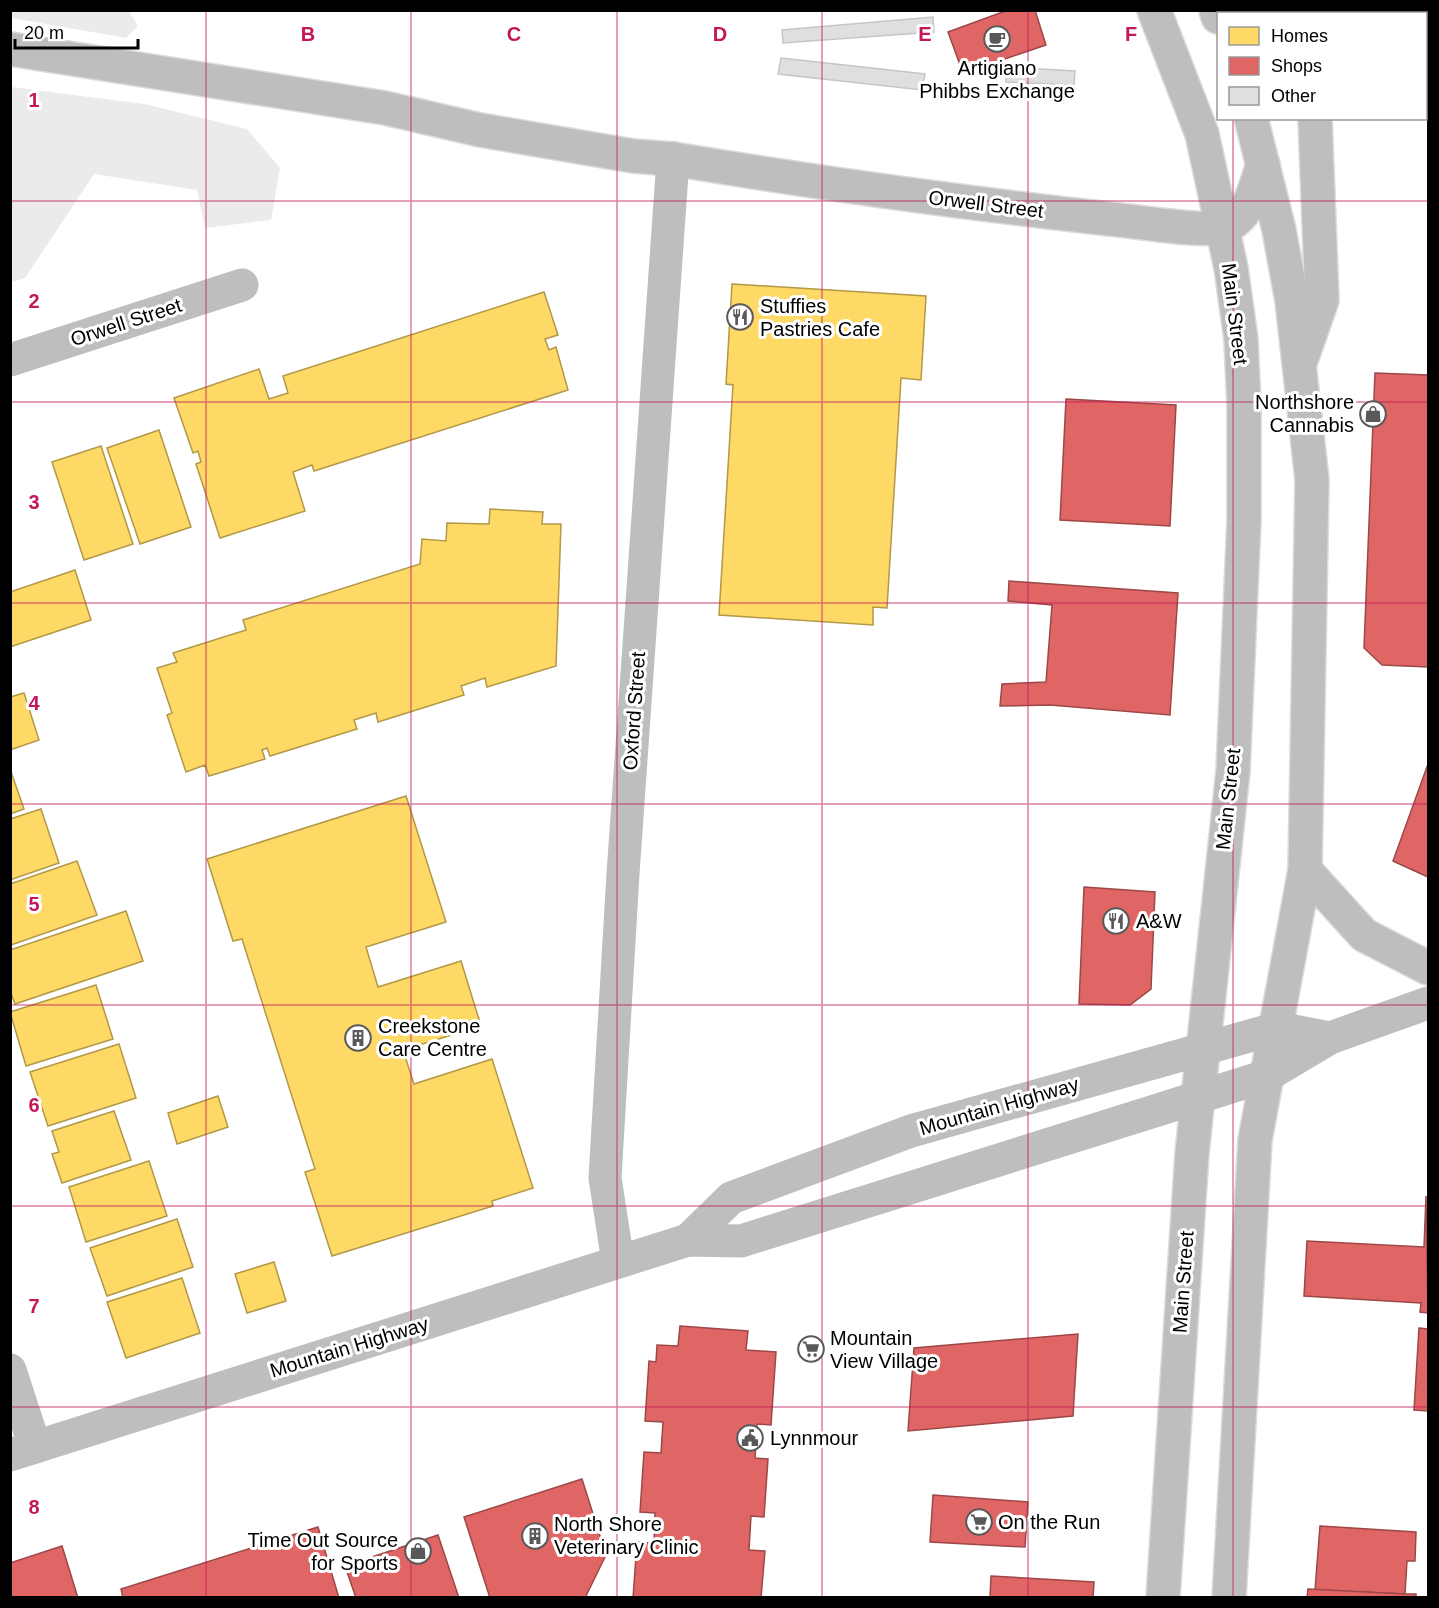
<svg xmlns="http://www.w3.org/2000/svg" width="1439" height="1608" font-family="Arial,sans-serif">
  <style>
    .green { fill: #ebebeb }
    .homes { fill: #ffd966; stroke: #b29847; stroke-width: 1.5 }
    .shops { fill: #e06666; stroke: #9d4747; stroke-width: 1.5 }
    .building { fill: #dfdfdf; stroke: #c6c6c6; stroke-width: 1.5 }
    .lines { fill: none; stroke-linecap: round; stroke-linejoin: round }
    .major-casing { stroke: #dbdbdb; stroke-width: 36 }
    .highway-casing { stroke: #dbdbdb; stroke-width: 36 }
    .minor { stroke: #bebebe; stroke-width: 33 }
    .major { stroke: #bebebe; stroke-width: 33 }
    .highway { stroke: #bebebe; stroke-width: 33 }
    .grid { fill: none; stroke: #c2185b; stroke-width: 1.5; stroke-opacity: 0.55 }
    .labels { text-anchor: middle; stroke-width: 6; stroke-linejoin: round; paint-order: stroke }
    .poi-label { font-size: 20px; fill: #000; stroke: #fff; text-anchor: start }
    .street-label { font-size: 20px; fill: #000; stroke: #fff }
    .grid-label { font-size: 20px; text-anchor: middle; font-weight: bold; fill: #c2185b; stroke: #fff; stroke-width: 6; stroke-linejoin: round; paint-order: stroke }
  </style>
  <rect width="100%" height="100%" fill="#fff"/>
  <g class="green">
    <polygon points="11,10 129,11 138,26 126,38 11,18"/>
    <polygon points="11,87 144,104 247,129 280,168 271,220 205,228 197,190 94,174 25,278 11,282"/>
  </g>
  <g class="homes">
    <polygon points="732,284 926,296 921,380 901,378 887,608 873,607 873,625 719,615 733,385 726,384"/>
    <polygon points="544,292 558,335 545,339 549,350 556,347 568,390 314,471 312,465 293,472 305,511 220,538 196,464 201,462 198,451 193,453 174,398 259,369 269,399 288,393 283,376"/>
    <polygon points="159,430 191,527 140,544 107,448"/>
    <polygon points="101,446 133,544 84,560 52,462"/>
    <polygon points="490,509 543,512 542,524 561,524 556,666 487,687 485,678 461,686 464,695 378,722 376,713 354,720 357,729 270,756 267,748 262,750 265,759 209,776 205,765 186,772 167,715 172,713 157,668 177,662 173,653 246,630 243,620 420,564 422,539 446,541 447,523 489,524"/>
    <polygon points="75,570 91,620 10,647 10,592"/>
    <polygon points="24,693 39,740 10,750 10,697"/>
    <polygon points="10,769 24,809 10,814"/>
    <polygon points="406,796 446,922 366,947 378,987 461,961 481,1026 403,1050 414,1084 492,1059 533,1188 492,1201 493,1206 332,1256 305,1172 315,1169 242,939 233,941 207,859"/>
    <polygon points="41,809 59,863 10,880 10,819"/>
    <polygon points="77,861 97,915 11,945 10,884"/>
    <polygon points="126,911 143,961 15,1004 10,991 10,950"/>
    <polygon points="96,985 113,1039 26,1066 10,1012"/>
    <polygon points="119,1044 136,1098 48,1126 30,1072"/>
    <polygon points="218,1096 228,1127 177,1144 168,1113"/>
    <polygon points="114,1111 131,1160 62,1183 52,1154 59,1152 52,1131"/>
    <polygon points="149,1161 167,1216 86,1242 69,1187"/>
    <polygon points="177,1219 193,1267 107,1296 90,1248"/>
    <polygon points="274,1262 286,1301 247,1313 235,1274"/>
    <polygon points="182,1278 200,1333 126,1358 107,1302"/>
  </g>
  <g class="shops">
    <polygon points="1008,10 1035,10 1046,45 963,73 948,32"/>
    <polygon points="1375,373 1428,375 1428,667 1382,665 1364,648"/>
    <polygon points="1066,399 1176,405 1170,526 1060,520"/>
    <polygon points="1009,581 1178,593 1170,715 1050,705 1000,706 1002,684 1046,682 1052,605 1008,601"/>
    <polygon points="1428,764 1428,877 1393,861"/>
    <polygon points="1084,887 1155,892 1151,989 1130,1005 1079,1004"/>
    <polygon points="1426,1196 1428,1313 1420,1312 1421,1303 1304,1296 1307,1241 1424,1247"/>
    <polygon points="680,1326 748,1331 746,1350 776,1352 771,1425 757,1424 755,1458 768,1459 764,1517 751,1516 749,1550 765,1551 761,1598 633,1598 637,1542 654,1543 655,1513 640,1512 644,1452 661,1453 663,1422 645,1421 649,1361 656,1362 657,1345 678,1346"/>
    <polygon points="1419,1328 1428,1329 1428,1411 1414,1410"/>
    <polygon points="1078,1334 1073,1416 908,1431 914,1348"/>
    <polygon points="582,1479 606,1555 585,1598 490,1598 464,1517"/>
    <polygon points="933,1495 1028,1502 1025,1547 930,1542"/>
    <polygon points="1320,1526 1416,1532 1415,1561 1407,1561 1405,1594 1315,1590"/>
    <polygon points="318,1527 339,1598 123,1598 121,1589"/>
    <polygon points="438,1535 459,1598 356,1598 345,1566"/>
    <polygon points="62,1546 78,1598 10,1598 10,1563"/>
    <polygon points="991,1576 1094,1582 1093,1598 990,1598"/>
    <polygon points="1308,1589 1405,1594 1416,1594 1416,1598 1307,1598"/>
  </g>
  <g class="building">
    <polygon points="933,17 934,32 783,43 782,30"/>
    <polygon points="781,58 925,74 922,90 778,74"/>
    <polygon points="1006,67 1075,71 1074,85 1006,82"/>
  </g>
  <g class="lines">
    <g class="major-casing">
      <g id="major">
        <polyline points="1154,10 1202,134 1231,268 1241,339 1244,406 1244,520 1233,771 1192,1153 1163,1598"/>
        <polyline points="1216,10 1218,17"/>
        <path d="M 673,159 C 818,183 964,203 1110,219 C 1133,221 1206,233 1224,227 C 1250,218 1255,187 1263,164"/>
        <polyline points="1305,870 1364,935 1428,968"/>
        <polyline points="1229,1598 1255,1140 1305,870 1312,480 1292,301 1279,230 1251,118"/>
      </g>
    </g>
    <g class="highway-casing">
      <g id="highway">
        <polyline points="1310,10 1311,14"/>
        <polyline points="10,49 385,108 480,130 633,156 673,159"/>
        <polyline points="1301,360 1322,300 1315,118"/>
      </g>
    </g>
    <g class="minor">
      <polyline points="10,360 242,285"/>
      <polyline points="688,1240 731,1198 911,1131 1278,1028 1330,1038"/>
      <polyline points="618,1262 605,1178 623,874 673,159"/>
      <polyline points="10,1370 35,1447"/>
      <polyline points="10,1455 688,1240 741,1241 1266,1076 1330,1038 1428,1003"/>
    </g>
    <use href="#major" class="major"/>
    <use href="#highway" class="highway"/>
  </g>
  <path class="grid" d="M 206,10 L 206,1598M 411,10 L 411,1598M 617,10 L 617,1598M 822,10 L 822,1598M 1028,10 L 1028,1598M 1233,10 L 1233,14M 1233,118 L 1233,1598M 10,201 L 1428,201M 10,402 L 1428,402M 10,603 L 1428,603M 10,804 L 1428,804M 10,1005 L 1428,1005M 10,1206 L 1428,1206M 10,1407 L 1428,1407"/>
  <defs>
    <g id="cafe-ring" transform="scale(1.35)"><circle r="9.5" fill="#fff" stroke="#595959" stroke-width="1.5"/><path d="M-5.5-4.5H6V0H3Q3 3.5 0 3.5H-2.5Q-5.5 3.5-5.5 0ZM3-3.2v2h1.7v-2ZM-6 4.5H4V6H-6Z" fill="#595959"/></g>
    <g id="restaurant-ring" transform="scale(1.35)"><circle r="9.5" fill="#fff" stroke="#595959" stroke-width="1.5"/><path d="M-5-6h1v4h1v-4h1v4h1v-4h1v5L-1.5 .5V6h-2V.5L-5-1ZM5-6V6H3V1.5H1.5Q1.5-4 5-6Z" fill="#595959"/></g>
    <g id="shop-ring" transform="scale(1.35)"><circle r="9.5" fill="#fff" stroke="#595959" stroke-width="1.5"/><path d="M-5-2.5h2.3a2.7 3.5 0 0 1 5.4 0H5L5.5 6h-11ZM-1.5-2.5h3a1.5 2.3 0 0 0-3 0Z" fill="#595959"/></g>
    <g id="building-ring" transform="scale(1.35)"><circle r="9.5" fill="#fff" stroke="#595959" stroke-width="1.5"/><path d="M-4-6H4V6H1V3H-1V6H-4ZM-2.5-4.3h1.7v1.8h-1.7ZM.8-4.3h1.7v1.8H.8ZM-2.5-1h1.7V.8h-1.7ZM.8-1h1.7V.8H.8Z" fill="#595959"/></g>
    <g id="supermarket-ring" transform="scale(1.35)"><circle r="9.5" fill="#fff" stroke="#595959" stroke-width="1.5"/><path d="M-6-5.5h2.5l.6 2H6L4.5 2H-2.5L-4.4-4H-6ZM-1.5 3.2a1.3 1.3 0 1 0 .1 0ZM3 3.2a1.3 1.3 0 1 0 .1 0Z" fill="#595959"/></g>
    <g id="civic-ring" transform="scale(1.35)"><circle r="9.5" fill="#fff" stroke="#595959" stroke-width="1.5"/><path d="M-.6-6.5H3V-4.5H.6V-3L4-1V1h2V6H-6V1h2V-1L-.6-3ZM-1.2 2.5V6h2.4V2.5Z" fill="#595959"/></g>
  </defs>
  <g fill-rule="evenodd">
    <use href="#cafe-ring" x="997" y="39"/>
    <use href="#restaurant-ring" x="740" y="317"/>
    <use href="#shop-ring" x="1373" y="414"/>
    <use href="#restaurant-ring" x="1116" y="921"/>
    <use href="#building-ring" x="358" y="1038"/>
    <use href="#supermarket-ring" x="811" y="1349"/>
    <use href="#civic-ring" x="750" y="1438"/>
    <use href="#supermarket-ring" x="979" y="1522"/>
    <use href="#building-ring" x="535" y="1536"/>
    <use href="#shop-ring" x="418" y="1551"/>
  </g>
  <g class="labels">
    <g class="poi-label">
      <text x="997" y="75" text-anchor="middle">Artigiano<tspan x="997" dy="23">Phibbs Exchange</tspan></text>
      <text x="760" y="313">Stuffies<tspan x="760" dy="23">Pastries Cafe</tspan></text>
      <text x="1354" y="409" text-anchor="end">Northshore<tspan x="1354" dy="23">Cannabis</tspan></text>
      <text x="1136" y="928">A&amp;W</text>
      <text x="378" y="1033">Creekstone<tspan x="378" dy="23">Care Centre</tspan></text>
      <text x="830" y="1345">Mountain<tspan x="830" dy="23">View Village</tspan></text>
      <text x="770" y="1445">Lynnmour</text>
      <text x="998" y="1529">On the Run</text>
      <text x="554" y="1531">North Shore<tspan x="554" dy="23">Veterinary Clinic</tspan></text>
      <text x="398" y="1547" text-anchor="end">Time Out Source<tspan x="398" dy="23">for Sports</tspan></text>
    </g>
    <g class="street-label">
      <text transform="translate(986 204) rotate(7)" y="7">Orwell Street</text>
      <text transform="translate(1235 314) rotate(83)" y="7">Main Street</text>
      <text transform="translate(126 322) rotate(-18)" y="7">Orwell Street</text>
      <text transform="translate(634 711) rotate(-86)" y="7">Oxford Street</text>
      <text transform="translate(1228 799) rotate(-84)" y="7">Main Street</text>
      <text transform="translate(999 1106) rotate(-16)" y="7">Mountain Highway</text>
      <text transform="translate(1183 1282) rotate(-86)" y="7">Main Street</text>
      <text transform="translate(349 1347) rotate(-17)" y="7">Mountain Highway</text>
    </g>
  </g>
  <g class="grid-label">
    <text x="308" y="41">B</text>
    <text x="514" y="41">C</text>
    <text x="720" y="41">D</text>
    <text x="925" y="41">E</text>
    <text x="1131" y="41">F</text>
    <text x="34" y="107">1</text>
    <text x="34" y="308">2</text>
    <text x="34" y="509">3</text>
    <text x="34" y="710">4</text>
    <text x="34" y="911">5</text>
    <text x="34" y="1112">6</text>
    <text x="34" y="1313">7</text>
    <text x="34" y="1514">8</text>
  </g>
  <rect width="1439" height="1608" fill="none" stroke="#000000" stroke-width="24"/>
  <rect x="1217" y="12" width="210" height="108" fill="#ffffff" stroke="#999999" stroke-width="1.5"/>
  <rect x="1229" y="27" width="30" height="18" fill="#ffd966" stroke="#999999" stroke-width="1.5"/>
  <text x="1271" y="42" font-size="18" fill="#000000">Homes</text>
  <rect x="1229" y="57" width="30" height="18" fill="#e06666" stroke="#999999" stroke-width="1.5"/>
  <text x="1271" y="72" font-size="18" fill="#000000">Shops</text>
  <rect x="1229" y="87" width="30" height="18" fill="#dfdfdf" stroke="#999999" stroke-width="1.5"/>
  <text x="1271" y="102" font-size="18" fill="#000000">Other</text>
  <path d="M15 39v9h123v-9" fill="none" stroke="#000000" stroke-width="3"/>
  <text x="24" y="39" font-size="18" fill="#000000" stroke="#ffffff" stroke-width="4.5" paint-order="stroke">20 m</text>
</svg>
